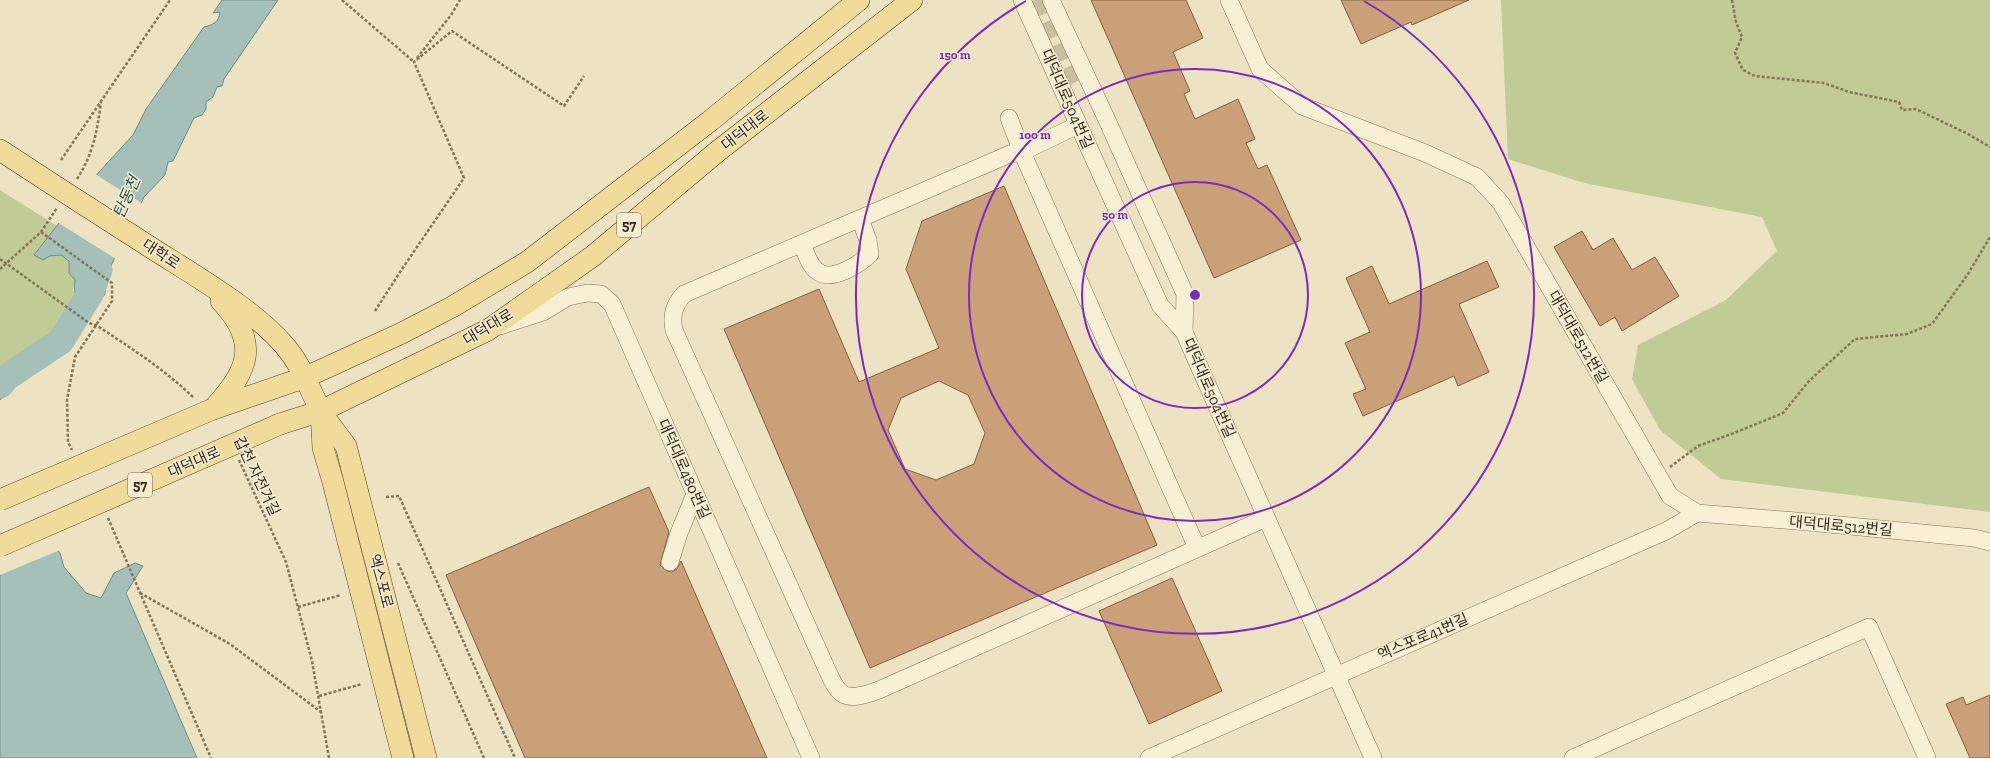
<svg xmlns="http://www.w3.org/2000/svg" width="1990" height="758" font-family="'Zilla Slab','Noto Sans KR',serif">
  <style>
    .green { fill: #c1cb96 }
    .water { fill: #a4c0b9; stroke: #6c8d87 }
    .pier { fill: #ede3c2 }
    .lines { fill: none; stroke-linecap: round; stroke-linejoin: round }
    .river { stroke: #a4c0b9; stroke-width: 27 }
    .building { fill: #caa079; stroke: #856040; fill-rule: evenodd }
    .minor-tunnel { stroke: #c8bea1; stroke-width: 17; stroke-dasharray: 17 8; stroke-linecap: butt }
    .minor-casing { stroke: #86745a; stroke-width: 18 }
    .major-casing { stroke: #54422e; stroke-width: 22 }
    .path { stroke: #86745a; stroke-width: 2.5; stroke-dasharray: 3 2; stroke-linecap: butt }
    .minor { stroke: #f8f0d5; stroke-width: 17 }
    .major { stroke: #f0db9a; stroke-width: 21 }
    .major-bridge-casing { stroke: #54422e; stroke-width: 22; stroke-linecap: butt }
    .major-bridge { stroke: #f0db9a; stroke-width: 21 }
    .ring { fill: none; stroke: #7b2cbf; stroke-width: 2 }
    .labels { text-anchor: middle; stroke-width: 3; stroke-linejoin: round; paint-order: stroke }
    .shield { fill: #f5edd2; stroke: #6f6554; stroke-width: 1 }
    .shield-label { font-size: 14px; font-weight: bold; fill: #362b1e }
    .street-label { font-size: 15px; fill: #362b1e; stroke: #f5edd2 }
    .water-label { font-size: 16px; font-style: italic; fill: #2d5656; stroke: #f5edd2 }
    .centre { fill: #7b2cbf; stroke: #f5edd2; stroke-width: 2 }
    .ring-label { font-size: 12px; text-anchor: middle; font-weight: bold; fill: #7b2cbf; stroke: #f5edd2; stroke-width: 3; stroke-linejoin: round; paint-order: stroke }
  </style>
  <rect width="100%" height="100%" fill="#ede3c2"/>
  <g class="green">
    <polygon points="1501,0 1990,0 1990,512 1721,479 1660,430 1632,379 1638,345 1726,300 1777,251 1762,217 1584,183 1508,159"/>
    <polygon points="0,190 57,226 34,255 61,255 69,261 69,273 75,280 73,290 80,301 64,326 37,351 0,371"/>
  </g>
  <g class="water">
    <path d="M 222,0 L 278,0 L 224,79 L 222,86 L 217,87 L 213,97 L 206,102 L 206,109 L 202,115 L 194,118 L 173,161 L 168,162 L 165,175 L 144,197 L 110,268 L 111,273 L 105,282 L 105,294 L 93,310 C 80,302 72,297 75,280 L 69,273 L 69,261 L 61,255 L 50,256 L 43,260 L 34,255 L 99,172 L 133,135 L 146,109 L 204,27 C 213,25 219,22 220,12 L 213,13 Z"/>
    <polygon points="37,351 43,359 19,379 0,400 0,371"/>
    <polygon points="0,490 20,507 60,553 64,567 86,593 101,598 114,573 135,563 143,566 126,593 197,758 0,758"/>
  </g>
  <g class="pier">
    <polygon points="95,174 143,204 116,259 57,222"/>
    <polygon points="0,488 22,505 60,550 0,575"/>
  </g>
  <g class="lines">
    <polyline class="river" points="0,385 7,377 61,341 90,294 99,270"/>
  </g>
  <g class="building">
    <polygon points="1091,0 1186,0 1203,38 1173,52 1190,91 1184,94 1195,119 1238,99 1255,139 1246,143 1258,169 1267,165 1301,240 1214,278"/>
    <polygon points="1341,0 1469,0 1412,25 1411,22 1361,44"/>
    <path d="M 1004,186 L 1157,545 L 870,668 L 724,329 L 819,289 L 859,382 L 939,348 L 906,269 L 922,221 ZM 939,381 L 968,395 L 985,433 L 974,464 L 936,480 L 905,469 L 888,430 L 901,398 Z"/>
    <polygon points="1582,231 1593,250 1613,238 1632,270 1655,257 1679,296 1622,331 1615,317 1600,326 1554,247"/>
    <polygon points="1487,261 1499,287 1459,304 1489,372 1458,386 1454,376 1363,416 1353,394 1366,389 1345,343 1370,332 1346,278 1372,266 1389,304"/>
    <polygon points="649,487 669,532 660,565 667,571 672,572 677,569 681,561 767,758 525,758 446,575"/>
    <polygon points="1172,578 1222,691 1149,724 1099,611"/>
    <polygon points="1990,695 1990,758 1970,758 1946,704 1963,697 1966,705"/>
  </g>
  <g class="lines">
    <polyline class="minor-tunnel" points="1034,0 1075,90"/>
    <g class="minor-casing">
      <g id="minor">
        <polyline points="1022,0 1160,305 1184,332 1373,758"/>
        <polyline points="1051,0 1107,120 1185,294 1184,332"/>
        <polyline points="1229,0 1260,69 1302,106 1425,153 1477,177 1501,203 1670,496 1697,513 1808,522 1974,538 1990,542"/>
        <polyline points="1009,118 1022,152 1078,125"/>
        <path d="M 802,244 C 806,253 809,265 817,271 C 831,283 860,264 870,254 L 868,240 L 860,219"/>
        <polyline points="500,326 543,312 568,297 587,293 601,294 612,304 811,758"/>
        <path d="M 1197,548 L 1022,152 L 1010,154 L 684,294 C 674,305 671,315 674,330 L 824,663 C 839,696 841,704 879,690 L 1266,518"/>
        <polyline points="670,562 679,533 695,494"/>
        <polyline points="1149,758 1666,531 1697,513"/>
        <polyline points="1573,758 1869,627 1927,758"/>
      </g>
    </g>
    <g class="major-casing">
      <g id="major">
        <polyline points="0,150 52,184"/>
        <path d="M 150,247 C 192,274 252,308 284,345 C 302,365 309,389 321,411 C 328,423 338,435 346,446 L 426,758"/>
        <path d="M 214,408 C 249,371 260,342 221,301"/>
        <polyline points="213,409 306,377 402,333 452,307 527,262 710,121 859,0"/>
        <polyline points="321,411 323,448 333,482 403,758"/>
        <polyline points="280,424 321,411 488,330 593,256 718,151 912,0"/>
      </g>
    </g>
    <g class="path">
      <polyline points="342,0 414,62"/>
      <polyline points="1732,0 1736,22 1742,37 1735,53 1743,70 1755,76 1824,83 1849,92 1899,102 1902,110 1916,109 1968,134 1990,147"/>
      <polyline points="417,58 451,15 460,0"/>
      <polyline points="61,160 170,0"/>
      <path d="M 77,179 C 93,154 97,132 101,102"/>
      <polyline points="41,232 112,283 112,301 75,357 67,400 68,442 72,450"/>
      <path d="M 0,259 L 89,323 L 96,325 C 131,348 164,369 194,398"/>
      <polyline points="0,269 41,232 57,208"/>
      <polyline points="375,311 400,272 464,178 414,62 452,31 564,106 584,76"/>
      <polyline points="239,460 286,562 312,661 329,758"/>
      <polyline points="1670,467 1698,446 1734,433 1783,413 1809,381 1855,339 1907,334 1932,324 1968,274 1990,237"/>
      <polyline points="386,497 399,496 515,758"/>
      <polyline points="108,518 211,758"/>
      <polyline points="398,563 484,758"/>
      <polyline points="140,593 230,644 321,712"/>
      <polyline points="298,607 341,595"/>
      <polyline points="319,696 362,684"/>
    </g>
    <use href="#minor" class="minor"/>
    <use href="#major" class="major"/>
    <g class="major-bridge-casing">
      <g id="major-bridge">
        <polyline points="52,184 150,247"/>
        <polyline points="0,500 213,409"/>
        <polyline points="0,546 280,424"/>
      </g>
    </g>
    <use href="#major-bridge" class="major-bridge"/>
  </g>
  <g class="ring">
    <circle cx="1195" cy="295" r="113"/>
    <circle cx="1195" cy="295" r="226"/>
    <path d="M1364 1A339 339 0 1 1 1026 1"/>
  </g>
  <g class="labels">
    <g class="shield">
      <rect x="617" y="213" width="24" height="24" rx="3"/>
      <rect x="128" y="473" width="24" height="24" rx="3"/>
    </g>
    <g class="shield-label">
      <text x="629" y="230">57</text>
      <text x="140" y="490">57</text>
    </g>
    <g class="street-label">
      <text transform="translate(1067 99) rotate(66)" y="5">대덕대로504번길</text>
      <text transform="translate(745 130) rotate(-38)" y="5">대덕대로</text>
      <text transform="translate(161 254) rotate(33)" y="5">대학로</text>
      <text transform="translate(488 327) rotate(-31)" y="5">대덕대로</text>
      <text transform="translate(1578 337) rotate(60)" y="5">대덕대로512번길</text>
      <text transform="translate(1209 388) rotate(66)" y="5">대덕대로504번길</text>
      <text transform="translate(194 462) rotate(-24)" y="5">대덕대로</text>
      <text transform="translate(684 469) rotate(66)" y="5">대덕대로480번길</text>
      <text transform="translate(257 476) rotate(64)" y="5">갑천 자전거길</text>
      <text transform="translate(1841 526) rotate(5)" y="5">대덕대로512번길</text>
      <text transform="translate(381 581) rotate(75)" y="5">엑스포로</text>
      <text transform="translate(1423 637) rotate(-23)" y="5">엑스포로41번길</text>
    </g>
    <g class="water-label">
      <text transform="translate(126 197) rotate(-66)" y="6">탄동천</text>
    </g>
  </g>
  <circle cx="1195" cy="295" r="6" class="centre"/>
  <g class="ring-label">
    <text x="955" y="59">150 m</text>
    <text x="1035" y="139">100 m</text>
    <text x="1115" y="219">50 m</text>
  </g>
</svg>
